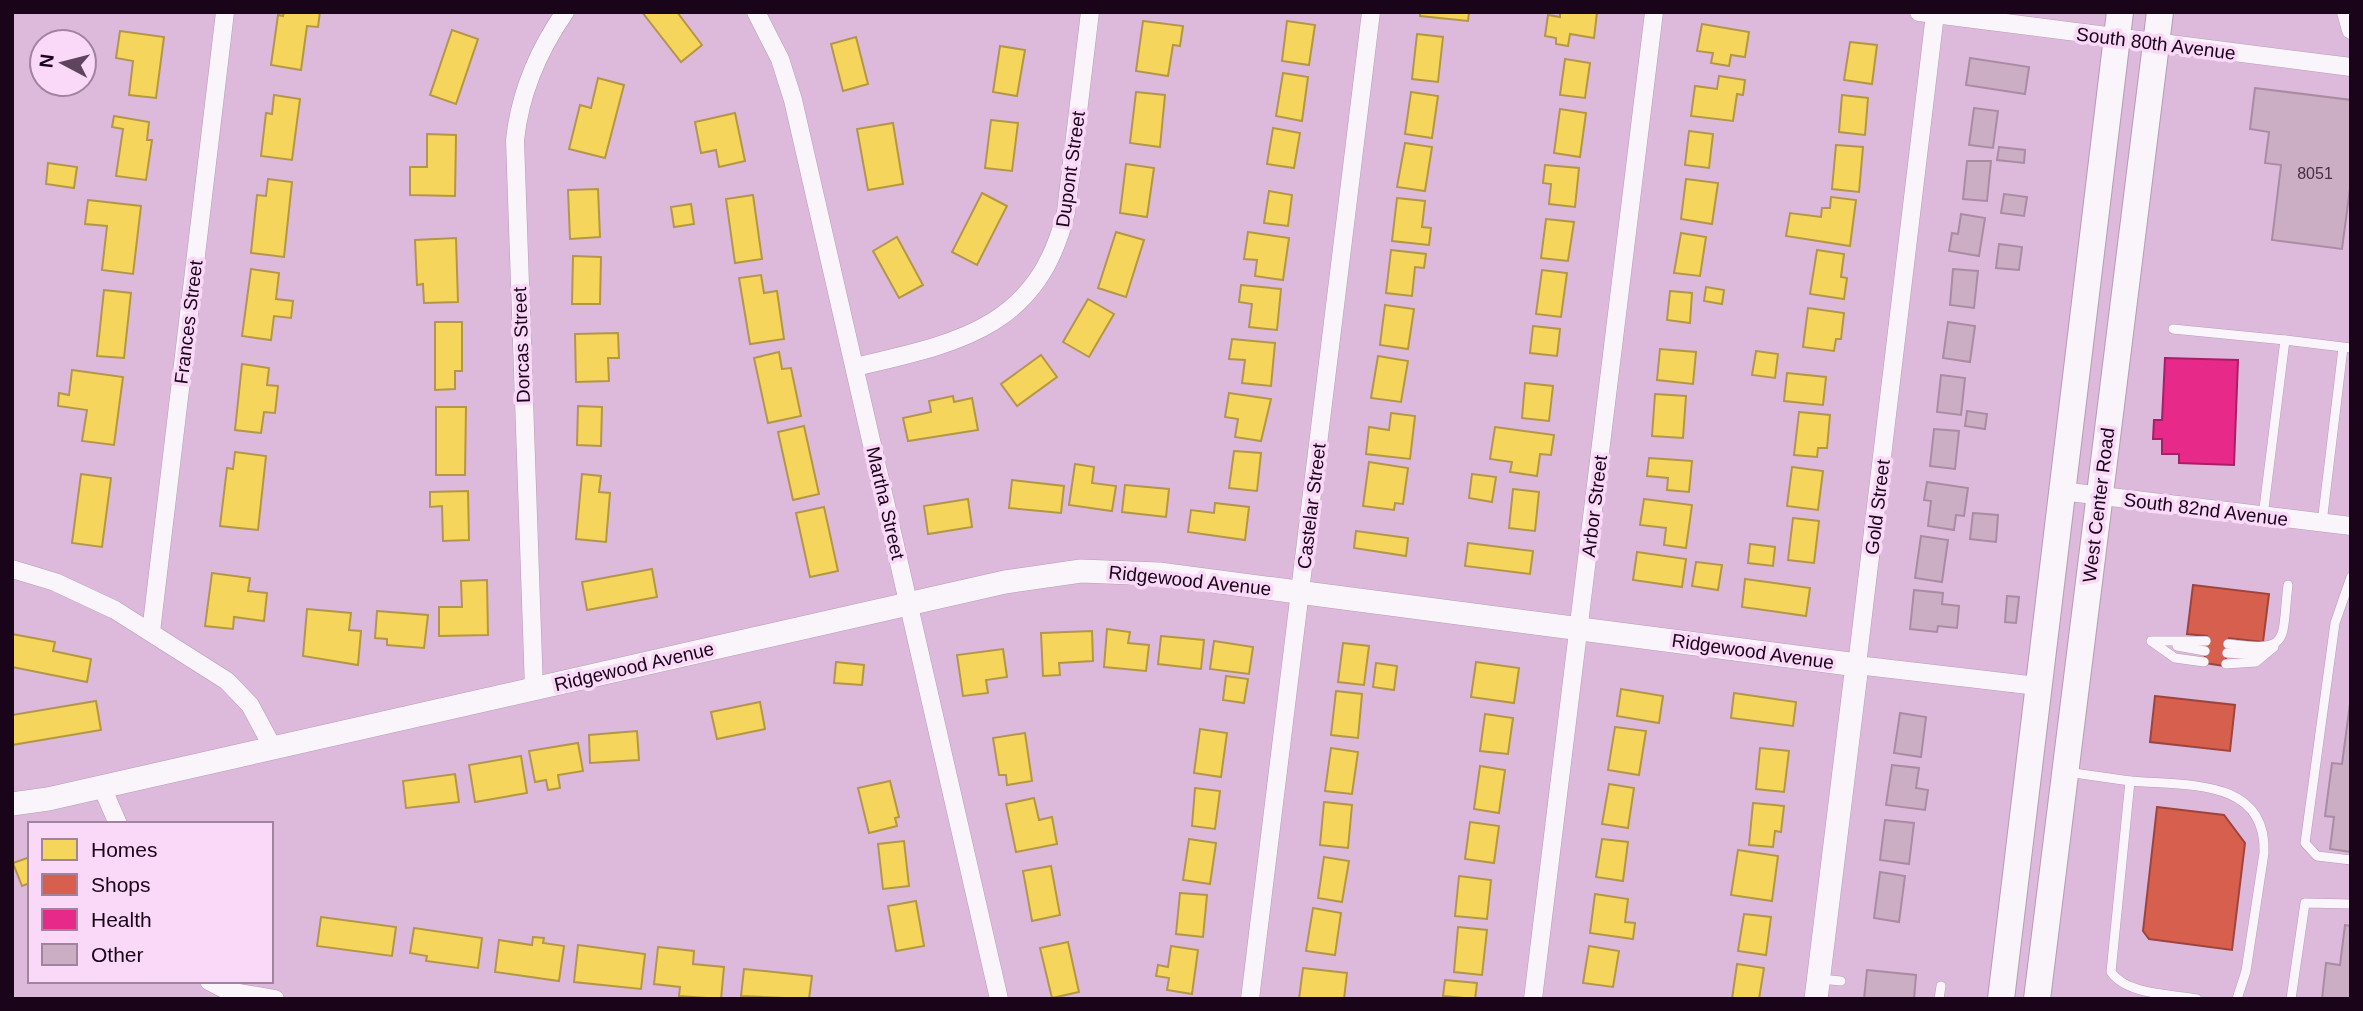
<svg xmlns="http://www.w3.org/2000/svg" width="2363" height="1011" font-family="Helvetica,sans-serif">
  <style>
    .homes { fill: #f6d55c; stroke: #b49648; stroke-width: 2 }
    .shops { fill: #d6604d; stroke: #9d443d; stroke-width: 2 }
    .health { fill: #e7298a; stroke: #a91e68; stroke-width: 2 }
    .building { fill: #cbaec4; stroke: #a98ca3; stroke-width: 2 }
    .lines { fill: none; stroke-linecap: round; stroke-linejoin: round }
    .lane-casing { stroke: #b79bb6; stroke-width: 10 }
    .street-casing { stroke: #b79bb6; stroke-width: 19 }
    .secondary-casing { stroke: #b79bb6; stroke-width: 24 }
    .primary-casing { stroke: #b79bb6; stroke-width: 28 }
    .lane { stroke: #faf5fa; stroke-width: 9 }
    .street { stroke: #faf5fa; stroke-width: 18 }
    .secondary { stroke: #faf5fa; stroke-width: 23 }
    .primary { stroke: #faf5fa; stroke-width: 26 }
    .labels { text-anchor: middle; stroke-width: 7; stroke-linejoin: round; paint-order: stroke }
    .number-label { font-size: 16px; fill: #462f45 }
    .street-label { font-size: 19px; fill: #190419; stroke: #fad9f8 }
  </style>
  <rect width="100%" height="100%" fill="#ddbadc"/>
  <g class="homes">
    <polygon points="284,12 320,12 318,27 307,26 301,70 271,65 278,15 283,16"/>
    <polygon points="642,12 677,12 702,45 681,62"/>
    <polygon points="1420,12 1469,12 1468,21 1420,16"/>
    <polygon points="1560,12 1597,12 1594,38 1570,34 1568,46 1556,44 1556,38 1545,36 1548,15 1560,17"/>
    <polygon points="1143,21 1183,26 1180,46 1173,45 1168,76 1136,71"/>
    <polygon points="1287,21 1315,25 1309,65 1282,61"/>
    <polygon points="1702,24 1749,32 1745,57 1731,55 1729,66 1711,63 1713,53 1697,51"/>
    <polygon points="452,30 478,39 456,104 430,95"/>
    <polygon points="120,31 164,37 156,98 129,95 133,61 116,58"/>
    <polygon points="1417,34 1443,37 1438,82 1412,79"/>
    <polygon points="856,37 868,84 843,91 831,44"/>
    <polygon points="1850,42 1877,45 1872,84 1844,80"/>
    <polygon points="1000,46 1025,50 1017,96 993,92"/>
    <polygon points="1565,59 1590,63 1585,98 1560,95"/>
    <polygon points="1283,73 1308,77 1302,121 1276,116"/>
    <polygon points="1719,76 1745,80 1743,95 1737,94 1733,121 1691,116 1695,86 1717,89"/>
    <polygon points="598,78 624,85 605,158 569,149 580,105 591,108"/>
    <polygon points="1136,92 1165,95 1160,147 1130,143"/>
    <polygon points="1411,92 1438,96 1432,138 1405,134"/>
    <polygon points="274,95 300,99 292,160 261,156 266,113 272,114"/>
    <polygon points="1842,95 1868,98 1865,135 1839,132"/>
    <polygon points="1560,109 1586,113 1580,157 1554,153"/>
    <polygon points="735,113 745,161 719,167 716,150 701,153 695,122"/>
    <polygon points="114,116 149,122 147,140 152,140 146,180 116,176 123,129 112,127"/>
    <polygon points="991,120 1018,123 1012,171 985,168"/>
    <polygon points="893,123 903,184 868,190 857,129"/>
    <polygon points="1273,128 1300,133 1294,168 1267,164"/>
    <polygon points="1689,131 1713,134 1709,168 1685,165"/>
    <polygon points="427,134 456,135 455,196 410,195 410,167 427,167"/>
    <polygon points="1405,143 1432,147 1425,191 1397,187"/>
    <polygon points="1836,145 1863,147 1859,192 1832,189"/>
    <polygon points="48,163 77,167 74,188 46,184"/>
    <polygon points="1126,164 1154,168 1147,217 1120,213"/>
    <polygon points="1545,165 1579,168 1575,207 1549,204 1551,184 1543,183"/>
    <polygon points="268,179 292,182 284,257 251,253 257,195 266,196"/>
    <polygon points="1686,179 1718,183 1712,224 1681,219"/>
    <polygon points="598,189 600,237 570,239 568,190"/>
    <polygon points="1269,191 1292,195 1288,226 1264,223"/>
    <polygon points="982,193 1007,206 977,265 952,252"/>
    <polygon points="753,195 762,259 735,263 726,199"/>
    <polygon points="1831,197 1856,200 1850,246 1786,236 1790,213 1821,217 1822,208 1830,208"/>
    <polygon points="1397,198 1425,201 1422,227 1431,228 1429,245 1392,241"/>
    <polygon points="88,200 141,206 133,274 102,270 107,226 85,224"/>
    <polygon points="691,204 694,224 674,227 671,207"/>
    <polygon points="1546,219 1574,222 1568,261 1541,258"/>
    <polygon points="1116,232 1144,240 1126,297 1098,288"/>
    <polygon points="1248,232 1289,238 1283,280 1255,276 1257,260 1244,259"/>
    <polygon points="1681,233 1706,237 1700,276 1674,273"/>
    <polygon points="897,237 923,285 899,298 873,251"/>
    <polygon points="456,238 458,302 424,303 423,284 417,285 415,240"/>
    <polygon points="1391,250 1426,254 1424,268 1415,267 1412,296 1386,293"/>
    <polygon points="1817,250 1844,254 1841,277 1847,278 1844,299 1810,294"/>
    <polygon points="573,256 601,257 600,304 572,304"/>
    <polygon points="251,269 279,273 276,299 293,301 291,318 274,316 271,340 242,336"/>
    <polygon points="1542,270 1567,273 1561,317 1536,314"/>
    <polygon points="761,275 764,293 777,291 784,339 750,344 739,278"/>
    <polygon points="1241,285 1281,289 1277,330 1249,327 1252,304 1239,302"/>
    <polygon points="1706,287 1724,290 1722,304 1704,301"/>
    <polygon points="104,290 131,293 124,358 97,356"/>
    <polygon points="1670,291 1692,293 1690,323 1667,320"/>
    <polygon points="1088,299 1114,314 1089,357 1063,342"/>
    <polygon points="1385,305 1414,309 1408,349 1380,345"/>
    <polygon points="1808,308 1844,313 1841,339 1836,339 1834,351 1803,347"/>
    <polygon points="435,322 462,322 462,371 455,371 455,389 435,390"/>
    <polygon points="1533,326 1560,329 1557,356 1530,353"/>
    <polygon points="618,333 619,358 608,358 609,381 576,382 575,334"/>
    <polygon points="1232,339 1275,343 1271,386 1242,383 1245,360 1229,359"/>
    <polygon points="1660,349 1696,352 1693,384 1657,380"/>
    <polygon points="1756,351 1778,354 1775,378 1752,375"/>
    <polygon points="779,352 782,369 791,368 801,416 768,423 754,358"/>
    <polygon points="1041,355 1057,377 1017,406 1001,384"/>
    <polygon points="1378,356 1408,361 1401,402 1371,398"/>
    <polygon points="242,364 269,368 267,385 278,386 275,413 264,412 261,433 235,430"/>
    <polygon points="72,370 123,377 114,445 82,441 87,410 58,406 59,393 69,395"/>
    <polygon points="1787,373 1826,377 1823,405 1784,401"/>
    <polygon points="1525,383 1553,386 1549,421 1522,418"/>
    <polygon points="1229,393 1271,399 1261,441 1235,437 1238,419 1225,417"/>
    <polygon points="1655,394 1686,396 1683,438 1652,436"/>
    <polygon points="953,396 954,402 972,398 978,430 908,441 903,418 931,412 929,401"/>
    <polygon points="578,406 602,407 601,446 577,445"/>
    <polygon points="436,407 466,407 465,475 436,475"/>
    <polygon points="1799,412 1830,415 1827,448 1818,448 1817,457 1794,455"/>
    <polygon points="1391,413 1415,416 1410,459 1366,454 1369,427 1389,430"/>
    <polygon points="804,426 819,494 793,500 778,432"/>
    <polygon points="1495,427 1554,435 1551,455 1540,454 1537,476 1510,472 1512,462 1490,459"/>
    <polygon points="1234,451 1261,453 1257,491 1229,488"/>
    <polygon points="235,452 266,456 258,530 220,526 227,468 233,469"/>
    <polygon points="1649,458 1692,461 1689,492 1667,490 1668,478 1647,476"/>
    <polygon points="1369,462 1408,468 1403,504 1395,503 1394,510 1363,506"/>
    <polygon points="1075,464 1094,467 1092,483 1116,486 1112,511 1069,505"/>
    <polygon points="1792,467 1823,471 1818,510 1787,506"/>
    <polygon points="81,474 111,478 102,547 72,543"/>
    <polygon points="582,474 601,476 599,492 610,493 606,542 576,539"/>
    <polygon points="1472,474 1496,477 1492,502 1469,498"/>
    <polygon points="1012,480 1064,486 1061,513 1009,508"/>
    <polygon points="1125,485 1169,489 1166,517 1122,512"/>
    <polygon points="1513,489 1539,492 1535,531 1509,528"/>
    <polygon points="468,491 469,540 443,541 442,506 430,507 430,492"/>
    <polygon points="968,499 972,527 928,534 924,506"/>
    <polygon points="1644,499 1692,505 1686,548 1664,545 1666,528 1640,525"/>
    <polygon points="1215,503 1249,507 1245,540 1188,532 1191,510 1214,513"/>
    <polygon points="824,507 838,571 810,577 796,513"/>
    <polygon points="1793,518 1819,521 1814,563 1788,560"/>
    <polygon points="1356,531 1408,538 1406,556 1354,548"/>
    <polygon points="1468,543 1533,551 1530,574 1465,566"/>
    <polygon points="1750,544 1775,547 1773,566 1748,563"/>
    <polygon points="1637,552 1686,559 1682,587 1633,580"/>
    <polygon points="1696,562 1722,565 1718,590 1692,586"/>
    <polygon points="652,569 657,597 587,610 582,582"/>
    <polygon points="212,573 250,578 248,591 267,593 264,621 234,617 233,629 205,626"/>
    <polygon points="1745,579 1810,588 1806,616 1742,607"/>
    <polygon points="487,580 488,635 439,636 439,607 462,607 461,581"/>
    <polygon points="307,609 351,613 349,630 361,631 358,665 303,656"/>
    <polygon points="377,611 428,615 424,648 387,645 387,639 375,638"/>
    <polygon points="1107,629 1130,632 1128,643 1149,645 1146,671 1104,667"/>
    <polygon points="1092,631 1093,661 1059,663 1060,675 1043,676 1041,633"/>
    <polygon points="12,634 55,642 53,651 91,659 87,682 12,667"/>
    <polygon points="1161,636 1204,640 1201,669 1158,664"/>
    <polygon points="1214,641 1253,647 1249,674 1210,669"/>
    <polygon points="1343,643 1369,646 1364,685 1338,682"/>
    <polygon points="1003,649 1007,677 986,680 988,693 963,696 957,655"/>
    <polygon points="836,662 864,665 862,685 834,683"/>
    <polygon points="1476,662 1519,668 1514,703 1471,697"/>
    <polygon points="1376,663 1397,666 1394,690 1373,687"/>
    <polygon points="1226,676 1248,679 1244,703 1223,700"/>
    <polygon points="1621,689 1663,696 1659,723 1617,716"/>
    <polygon points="1336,691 1362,694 1358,738 1331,735"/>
    <polygon points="1734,693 1796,702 1793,726 1731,718"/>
    <polygon points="96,701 101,730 12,745 12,715"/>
    <polygon points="760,702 765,729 717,739 711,712"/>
    <polygon points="1485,714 1513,718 1508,754 1480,751"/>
    <polygon points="1615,727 1646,731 1639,775 1608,770"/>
    <polygon points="1200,729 1227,733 1221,777 1194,773"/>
    <polygon points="637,731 639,760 590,763 589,735"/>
    <polygon points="1025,733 1032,781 1007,785 1006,775 999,775 993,738"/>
    <polygon points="578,743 583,771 558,775 560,788 548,790 546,780 535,782 529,751"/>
    <polygon points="1331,748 1358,752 1352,794 1325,791"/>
    <polygon points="1760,748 1789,751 1784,792 1756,789"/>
    <polygon points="521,756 527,793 475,802 469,765"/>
    <polygon points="1480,766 1505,770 1499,813 1474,809"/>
    <polygon points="455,774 459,802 406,808 403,781"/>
    <polygon points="890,781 899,817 895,818 897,826 869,833 858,788"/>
    <polygon points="1609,784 1634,788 1628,828 1602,824"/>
    <polygon points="1195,788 1220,791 1215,829 1192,826"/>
    <polygon points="1034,798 1039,820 1052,817 1057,844 1016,852 1006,804"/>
    <polygon points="1324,802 1352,805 1348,848 1320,845"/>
    <polygon points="1753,803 1784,806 1781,832 1775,831 1773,847 1749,845"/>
    <polygon points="1470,822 1499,826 1494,863 1465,859"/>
    <polygon points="1189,839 1216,843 1210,884 1183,880"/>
    <polygon points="1602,839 1628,842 1623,881 1596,877"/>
    <polygon points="904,841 909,886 883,889 878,844"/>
    <polygon points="1738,850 1778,856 1772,901 1731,895"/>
    <polygon points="30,857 30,883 22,886 13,863"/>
    <polygon points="1324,857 1349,861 1342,902 1318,898"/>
    <polygon points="1051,866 1060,915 1032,921 1023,871"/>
    <polygon points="1459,876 1491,880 1487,919 1455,916"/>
    <polygon points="1180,893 1207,895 1203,937 1176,934"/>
    <polygon points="1595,894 1628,899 1625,922 1635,923 1633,939 1590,933"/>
    <polygon points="916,901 924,946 896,951 888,906"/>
    <polygon points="1313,908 1341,913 1335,955 1306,951"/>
    <polygon points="1744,914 1771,917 1766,955 1738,951"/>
    <polygon points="321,917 396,927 392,956 317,946"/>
    <polygon points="1458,927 1487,930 1482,975 1454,972"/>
    <polygon points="414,928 482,938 478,968 426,961 427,956 410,953"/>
    <polygon points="533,937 544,938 543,943 564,946 559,981 495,972 499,940 532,945"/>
    <polygon points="1068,942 1079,992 1052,998 1040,948"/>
    <polygon points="578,945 645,954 641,989 574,982"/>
    <polygon points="1171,946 1198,950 1192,994 1167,990 1169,978 1156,976 1158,965 1168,967"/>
    <polygon points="1589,946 1619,951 1613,987 1583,983"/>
    <polygon points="658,947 694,951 693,964 724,967 721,999 679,996 680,987 654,984"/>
    <polygon points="1737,964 1764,968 1759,999 1732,999"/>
    <polygon points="1303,968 1347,973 1344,999 1299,999"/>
    <polygon points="744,969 812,976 809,999 741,996"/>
    <polygon points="1445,980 1477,983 1475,999 1443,996"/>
  </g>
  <g class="shops">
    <polygon points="2193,585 2269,594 2263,642 2229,638 2225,666 2204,663 2207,636 2187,634"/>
    <polygon points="2155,696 2235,705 2230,751 2150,742"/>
    <polygon points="2157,807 2224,815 2245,843 2232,950 2149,939 2143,931"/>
  </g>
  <polygon class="health" points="2165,358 2238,360 2234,465 2179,463 2179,454 2162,454 2162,439 2153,439 2154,420 2162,420"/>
  <g class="building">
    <polygon points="1970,58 2029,67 2025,94 1966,85"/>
    <polygon points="2255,88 2351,100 2351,181 2342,249 2272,240 2281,165 2265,163 2269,132 2250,129"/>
    <polygon points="1974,108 1998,111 1993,148 1969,145"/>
    <polygon points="1999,147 2025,150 2024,163 1997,160"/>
    <polygon points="1967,161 1991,161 1987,201 1963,199"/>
    <polygon points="2004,194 2027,197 2024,216 2001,213"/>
    <polygon points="1961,214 1985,218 1979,256 1949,251 1952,233 1958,234"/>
    <polygon points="1999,244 2022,247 2019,270 1996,268"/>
    <polygon points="1953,269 1978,271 1974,308 1950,305"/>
    <polygon points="1948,322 1975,326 1970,362 1943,358"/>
    <polygon points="1941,375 1965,378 1961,415 1937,412"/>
    <polygon points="1967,411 1987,414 1985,429 1965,426"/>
    <polygon points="1934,429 1959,431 1955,469 1930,466"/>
    <polygon points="1927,482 1968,488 1964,516 1956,515 1954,530 1928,526 1931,501 1924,500"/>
    <polygon points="1973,513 1998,515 1996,542 1970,539"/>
    <polygon points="1921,536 1948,540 1942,582 1915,578"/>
    <polygon points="1914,590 1943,593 1942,604 1959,606 1957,628 1938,626 1937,632 1910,629"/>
    <polygon points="2007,596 2019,597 2016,623 2005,622"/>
    <polygon points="2351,696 2351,852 2330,849 2334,817 2325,816 2332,763 2342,764"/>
    <polygon points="1900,713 1926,717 1921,757 1894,753"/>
    <polygon points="1892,765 1919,768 1916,788 1928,790 1925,810 1886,805"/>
    <polygon points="1885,820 1914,823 1909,864 1880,860"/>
    <polygon points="1880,872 1905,876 1899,922 1874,918"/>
    <polygon points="2345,925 2351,926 2351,999 2322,999 2326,963 2340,965"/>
    <polygon points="1867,970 1916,975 1914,999 1864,999"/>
  </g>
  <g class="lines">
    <g class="lane-casing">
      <g id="lane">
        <polyline points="2173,329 2285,340"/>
        <polyline points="2263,516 2285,340 2351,348"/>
        <polyline points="2322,523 2343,348"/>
        <polyline points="2351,577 2335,623 2305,843 2317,856 2351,860"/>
        <polyline points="2151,641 2175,658 2204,662"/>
        <polyline points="2153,641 2206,641"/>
        <path d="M 2228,644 C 2292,652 2281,642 2288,585"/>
        <polyline points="2177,646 2205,651"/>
        <polyline points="2227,653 2260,655 2266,651"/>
        <polyline points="2226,664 2256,662 2274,647"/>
        <path d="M 2067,772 L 2130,781 L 2111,972 C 2127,995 2171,994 2197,999"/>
        <path d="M 2130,781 C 2184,786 2267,777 2264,853 L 2246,971 L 2237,999"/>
        <polyline points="1820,979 1841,981"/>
        <polyline points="1939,999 1941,986"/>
        <polyline points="2291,999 2305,903 2351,904"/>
      </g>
    </g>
    <g class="street-casing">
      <g id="street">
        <polyline points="756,12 780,59 793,100 999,999"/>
        <polyline points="1919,12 2351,67"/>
        <polyline points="2346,12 2351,30"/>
        <polyline points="1935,14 1857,665 2037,686"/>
        <path d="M 855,367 C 957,343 1038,329 1066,212 L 1090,12"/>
        <polyline points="2061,491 2351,526"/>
        <polyline points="12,569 55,582 115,610 227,681 250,705 273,748"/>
        <polyline points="151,632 225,12"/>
        <path d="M 534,689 L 515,140 C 520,93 538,51 565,12"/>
        <polyline points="102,787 118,824"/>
        <polyline points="209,981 228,991 275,999"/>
        <polyline points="1250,999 1371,12"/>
        <polyline points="1533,999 1654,12"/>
      </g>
    </g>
    <g class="secondary-casing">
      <polyline id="secondary" points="12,804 48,799 1005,582 1081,571 1159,574 1857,665 1816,999"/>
    </g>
    <g class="primary-casing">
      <g id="primary">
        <polyline points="2001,999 2120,12"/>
        <polyline points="2037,999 2160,12"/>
      </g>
    </g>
    <use href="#lane" class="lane"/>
    <use href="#street" class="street"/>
    <use href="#secondary" class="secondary"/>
    <use href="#primary" class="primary"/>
  </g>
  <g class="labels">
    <g class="number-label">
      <text x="2315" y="179">8051</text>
    </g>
    <g class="street-label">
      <text transform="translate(2156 43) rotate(7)" y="7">South 80th Avenue</text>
      <text transform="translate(1070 169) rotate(-82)" y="7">Dupont Street</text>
      <text transform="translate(188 322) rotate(-83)" y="7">Frances Street</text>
      <text transform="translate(521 345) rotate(-92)" y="7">Dorcas Street</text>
      <text transform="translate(886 503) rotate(77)" y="7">Martha Street</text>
      <text transform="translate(2098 505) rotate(-83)" y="7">West Center Road</text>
      <text transform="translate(1311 506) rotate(-83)" y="7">Castelar Street</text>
      <text transform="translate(1594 506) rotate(-83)" y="7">Arbor Street</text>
      <text transform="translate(1877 507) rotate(-83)" y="7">Gold Street</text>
      <text transform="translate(2206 509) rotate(7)" y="7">South 82nd Avenue</text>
      <text transform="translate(1190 580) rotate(6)" y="7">Ridgewood Avenue</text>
      <text transform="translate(1753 651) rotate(8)" y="7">Ridgewood Avenue</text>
      <text transform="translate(634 666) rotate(-13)" y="7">Ridgewood Avenue</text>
    </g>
  </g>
  <rect width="2363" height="1011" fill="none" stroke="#190419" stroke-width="28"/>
  <rect x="28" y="822" width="245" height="161" fill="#fad9f8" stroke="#a0849f" stroke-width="2"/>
  <rect x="42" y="839" width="35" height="21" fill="#f6d55c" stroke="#a0849f" stroke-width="2"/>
  <text x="91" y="857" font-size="21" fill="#190419">Homes</text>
  <rect x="42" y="874" width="35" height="21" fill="#d6604d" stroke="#a0849f" stroke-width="2"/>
  <text x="91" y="892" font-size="21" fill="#190419">Shops</text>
  <rect x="42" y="909" width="35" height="21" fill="#e7298a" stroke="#a0849f" stroke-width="2"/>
  <text x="91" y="927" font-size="21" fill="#190419">Health</text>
  <rect x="42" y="944" width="35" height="21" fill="#cbaec4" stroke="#a0849f" stroke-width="2"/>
  <text x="91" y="962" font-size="21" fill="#190419">Other</text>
  <g transform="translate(63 63) rotate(277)"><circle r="33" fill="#fad9f8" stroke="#a0849f" stroke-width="2"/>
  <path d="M0-5L12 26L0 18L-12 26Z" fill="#5e445d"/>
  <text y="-10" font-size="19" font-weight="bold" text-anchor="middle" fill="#190419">N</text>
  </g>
</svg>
